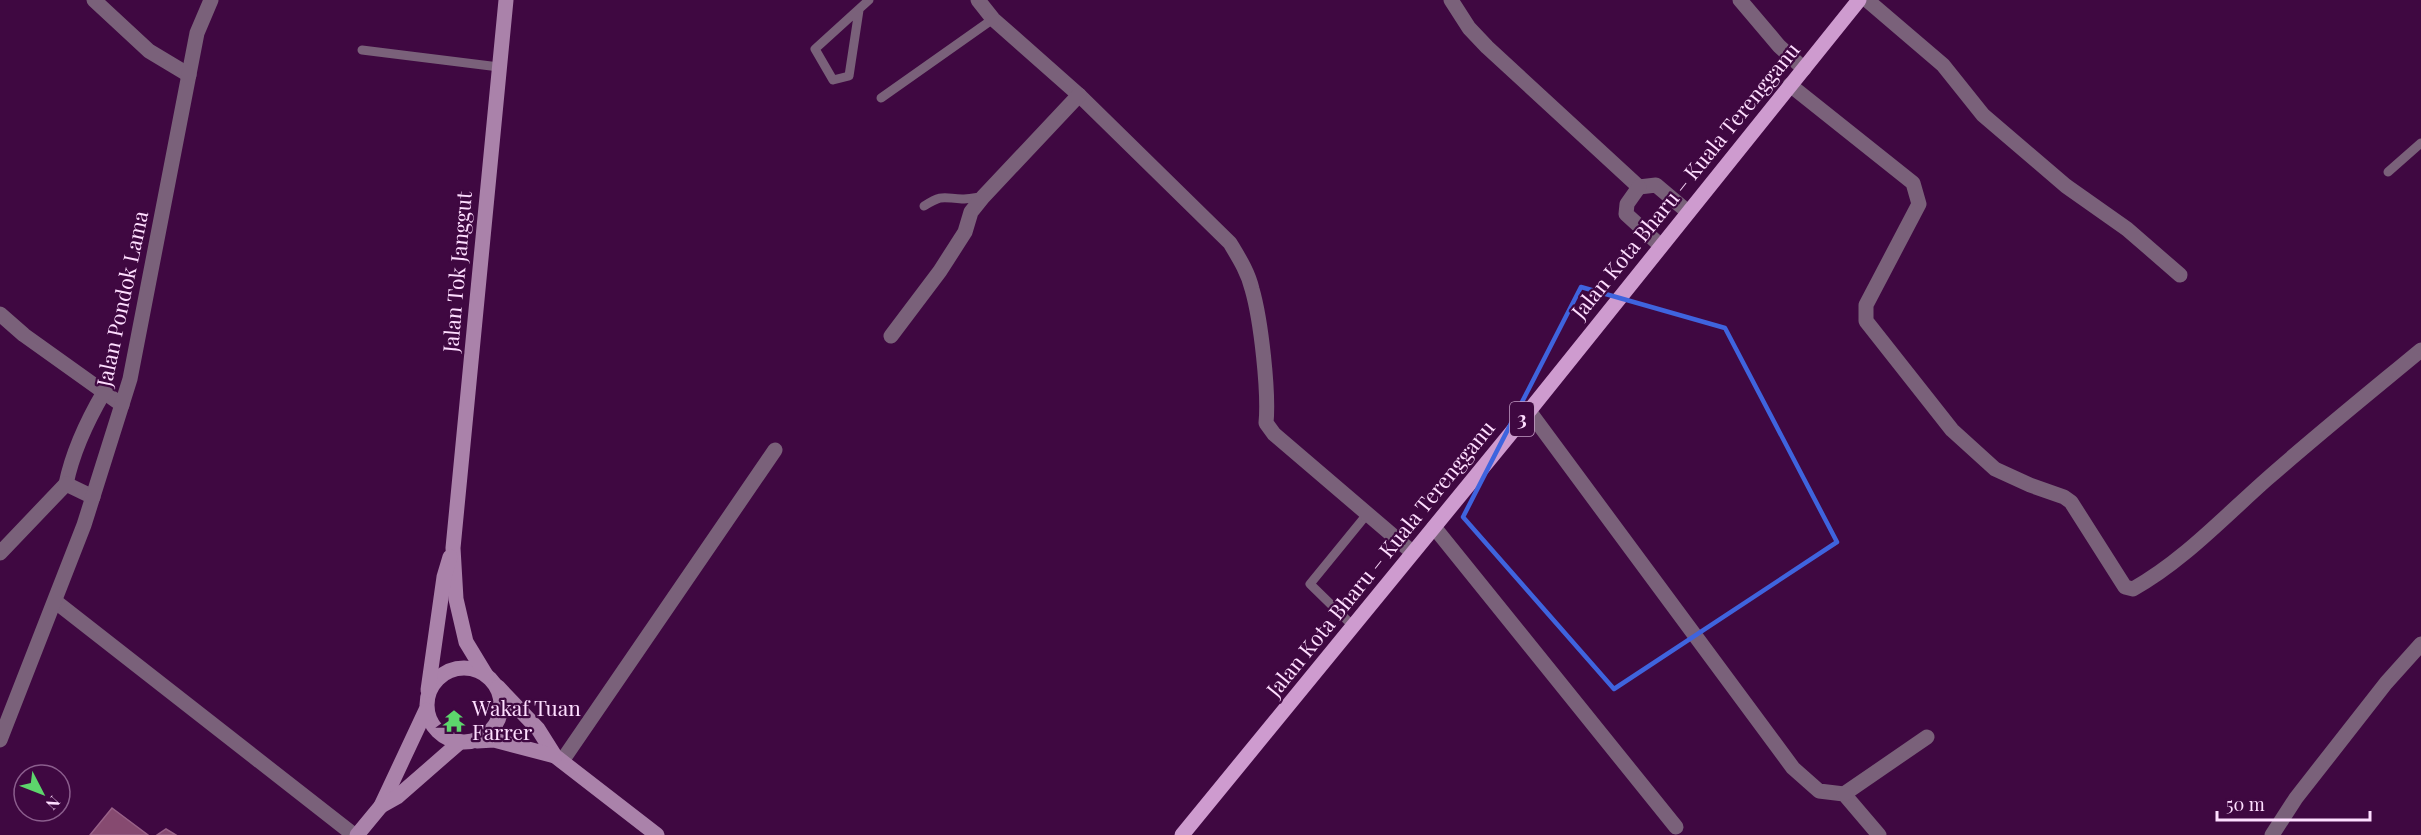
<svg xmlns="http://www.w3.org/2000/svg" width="2421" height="835" font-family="'Playfair Display',serif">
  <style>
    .building { fill: #864a70; stroke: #986187; stroke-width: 1.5 }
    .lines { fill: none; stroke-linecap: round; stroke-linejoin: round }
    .lane { stroke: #7a617a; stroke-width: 9 }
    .street { stroke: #7a617a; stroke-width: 15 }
    .secondary { stroke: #aa82aa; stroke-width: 15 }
    .primary { stroke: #ce9bcf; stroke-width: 15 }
    .marked { fill: none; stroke: #3f64de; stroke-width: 4.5; stroke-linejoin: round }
    .labels { text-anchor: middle; stroke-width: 4.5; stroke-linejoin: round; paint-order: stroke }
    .shield { fill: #3f0841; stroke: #c59ec6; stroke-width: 1.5 }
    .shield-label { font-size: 20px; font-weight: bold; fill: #fedeff }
    .street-label { font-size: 21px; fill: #fedeff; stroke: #3f0841 }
    .poi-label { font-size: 21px; fill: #fedeff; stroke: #3f0841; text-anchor: start }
  </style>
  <rect width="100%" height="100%" fill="#3f0841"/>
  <g class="building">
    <polygon points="112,808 148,835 90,835"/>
    <polygon points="166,829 176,835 157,835"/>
  </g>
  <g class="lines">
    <g class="lane">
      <polyline points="859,10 849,76 833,80 815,49 869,0"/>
      <polyline points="362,50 499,67"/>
      <polyline points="881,98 993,19"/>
      <polyline points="2388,172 2421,143"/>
      <path d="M 924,206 C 943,194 943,198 962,199 C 969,199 977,197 983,197"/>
      <polyline points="1353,626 1310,584 1368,513"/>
    </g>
    <g class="street">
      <polyline points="94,0 149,51 189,75"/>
      <path d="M 978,0 L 993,19 L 1079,95 L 1230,243 C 1239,258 1248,272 1252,289 C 1261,320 1269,392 1266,423 L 1274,434 L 1412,552"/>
      <polyline points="1451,0 1469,28 1487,47 1639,187 1656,185 1688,212"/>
      <polyline points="1740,0 1779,46 1804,69"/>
      <polyline points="1867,0 1943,65 1983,115 2066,186 2127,229 2180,275"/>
      <path d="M 1790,85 L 1913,183 L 1919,204 L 1866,305 L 1866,321 L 1952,430 L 1995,469 L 2030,485 L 2064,497 L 2071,502 L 2125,587 L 2133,589 C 2183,561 2224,517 2267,479 C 2317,435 2369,393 2421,350"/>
      <polyline points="1639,187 1627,204 1626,214 1661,246"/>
      <polyline points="0,314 24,335 122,405"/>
      <polyline points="891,336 940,271 965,232 971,212 983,197 1079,95"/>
      <polyline points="1529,411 1793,768 1819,791 1844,794 1879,835"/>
      <path d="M 66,484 C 73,450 87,421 104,392"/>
      <polyline points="1434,527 1676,827"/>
      <polyline points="0,553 66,484 93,497"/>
      <polyline points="56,602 354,835"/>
      <polyline points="0,740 84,525 130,379 197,33 211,0"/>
      <polyline points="562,761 775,450"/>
      <polyline points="1844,794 1927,737"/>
      <polyline points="2272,835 2296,798 2386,683 2421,644"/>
    </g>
    <g class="secondary">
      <circle cx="464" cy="705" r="37"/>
      <polyline points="486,675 466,642 456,599 453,548 506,0"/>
      <polyline points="498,687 538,729 555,756 657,835"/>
      <polyline points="428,690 444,577 450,557"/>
      <polyline points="477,741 494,740 555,756"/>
      <polyline points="381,806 426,710"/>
      <polyline points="357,835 381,806 397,797 460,742"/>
    </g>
    <polyline class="primary" points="1182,835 1529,411 1859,0"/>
  </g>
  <path class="marked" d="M 1581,287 L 1725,328 L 1837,542 L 1614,689 L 1463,517 Z"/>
  <defs>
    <g id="temple-bare" transform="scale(1.8)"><path d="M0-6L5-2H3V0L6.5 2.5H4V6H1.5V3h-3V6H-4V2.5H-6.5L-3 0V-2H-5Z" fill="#5dd56c" stroke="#3f0841" stroke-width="2.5" paint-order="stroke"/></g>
  </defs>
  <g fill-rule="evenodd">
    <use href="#temple-bare" x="454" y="721"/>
  </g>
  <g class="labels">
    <rect class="shield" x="1510" y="402" width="24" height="34" rx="4.5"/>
    <g class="shield-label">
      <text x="1522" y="426">3</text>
    </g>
    <g class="street-label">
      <text transform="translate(1686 181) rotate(-51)" y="7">Jalan Kota Bharu – Kuala Terengganu</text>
      <text transform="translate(458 272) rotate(-85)" y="7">Jalan Tok Janggut</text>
      <text transform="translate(123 299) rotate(-78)" y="7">Jalan Pondok Lama</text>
      <text transform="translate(1381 559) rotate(-51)" y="7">Jalan Kota Bharu – Kuala Terengganu</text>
    </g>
    <g class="poi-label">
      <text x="472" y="716">Wakaf Tuan<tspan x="472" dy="24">Farrer</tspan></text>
    </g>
  </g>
  <g transform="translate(42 793) rotate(132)"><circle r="28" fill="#3f0841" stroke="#8b5e8d" stroke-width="1.5"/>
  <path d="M0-4.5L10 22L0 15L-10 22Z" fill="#5dd56c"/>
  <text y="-9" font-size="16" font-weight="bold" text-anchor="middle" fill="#fedeff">N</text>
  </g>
  <path d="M2217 811v9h153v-9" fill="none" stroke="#fedeff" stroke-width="3"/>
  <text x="2226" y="811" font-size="18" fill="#fedeff" stroke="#3f0841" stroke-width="4.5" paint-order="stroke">50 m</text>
</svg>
